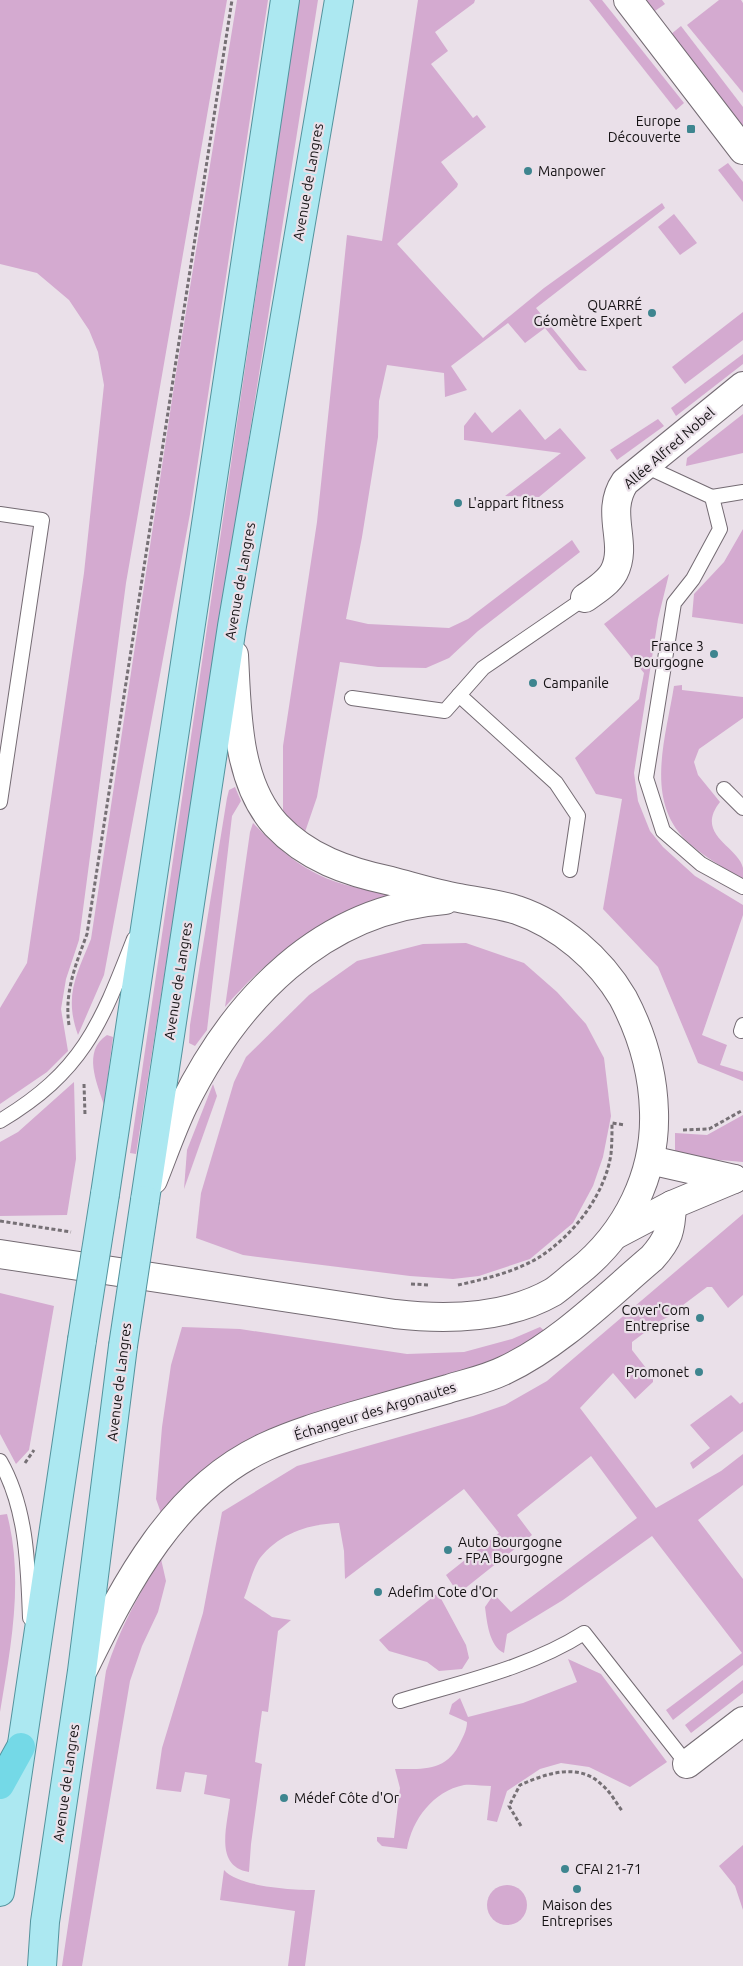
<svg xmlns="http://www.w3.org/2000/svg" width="743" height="1966" font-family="Ubuntu,sans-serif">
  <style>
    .green { fill: #d4aad0 }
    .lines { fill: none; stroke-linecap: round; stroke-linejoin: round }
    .lane-casing { stroke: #746b73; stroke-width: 16 }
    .street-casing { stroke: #746b73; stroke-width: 30 }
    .primary-casing { stroke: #53939d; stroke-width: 30 }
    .highway-casing { stroke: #53939d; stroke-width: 30 }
    .path { stroke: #767075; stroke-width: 3; stroke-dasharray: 4 2.5; stroke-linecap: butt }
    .lane { stroke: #fff; stroke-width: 14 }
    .street { stroke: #fff; stroke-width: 28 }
    .primary { stroke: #ace8f1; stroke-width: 28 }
    .highway { stroke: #74d9e7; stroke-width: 28 }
    .primary-bridge-casing { stroke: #53939d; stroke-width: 30; stroke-linecap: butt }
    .primary-bridge { stroke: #ace8f1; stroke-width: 28 }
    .poi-dot { fill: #3e858f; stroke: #eae0e9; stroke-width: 2 }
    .labels { text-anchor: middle; stroke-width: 4.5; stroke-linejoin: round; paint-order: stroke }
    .poi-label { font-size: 14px; fill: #151214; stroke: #eae0e9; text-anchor: start }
    .street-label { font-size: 14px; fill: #151214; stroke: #eae0e9 }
  </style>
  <rect width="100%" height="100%" fill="#eae0e9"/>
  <g class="green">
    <polygon points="0,0 227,0 126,583 79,940 66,979 61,1009 68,1051 47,1072 0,1104 0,1008 27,963 84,573 104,385 98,352 89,330 69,300 37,273 0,264"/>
    <path d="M 237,0 L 268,0 L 190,514 L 104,975 L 78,1035 C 64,996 76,976 91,939 L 176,373 Z"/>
    <polygon points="299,0 318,0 136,1154 130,1153"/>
    <polygon points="418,0 475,0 474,3 435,32 448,51 431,64 473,118 477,115 486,127 441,162 458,184 457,187 397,244 483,338 544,288 662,203 665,208 536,308 587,371 579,370 545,328 525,343 508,323 451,366 467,390 445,397 444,373 387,365 379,401 378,437 362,537 346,619 368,624 449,628 468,619 572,540 580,552 478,631 449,658 426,668 378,667 340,662 317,797 305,832 283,813 283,746 317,522 347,235 382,241"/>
    <polygon points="589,0 602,0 684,103 676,110"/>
    <polygon points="643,0 662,0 665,4 652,13"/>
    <polygon points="719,0 741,0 743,3 743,93 687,25"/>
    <polygon points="681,26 743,107 743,129 670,35"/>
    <polygon points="728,163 743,182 743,202 718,170"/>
    <polygon points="674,214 697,243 680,255 658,227"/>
    <polygon points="743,312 743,340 685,384 672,367"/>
    <polygon points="743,354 743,364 676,416 671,408"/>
    <polygon points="520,409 545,440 560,428 586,458 539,497 505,496 561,453 464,440 464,426 475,412 492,433"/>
    <polygon points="743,414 743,453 686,466 687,458"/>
    <polygon points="658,419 664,426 617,460 610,450"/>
    <polygon points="743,529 743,624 692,617 694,594 724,562"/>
    <polygon points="669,574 658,619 634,773 638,801 650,831 663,847 695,876 743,905 743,915 702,1035 727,1045 720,1065 743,1072 743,1081 698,1063 658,967 603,909 622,799 596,794 575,758 639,699 644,673 604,624"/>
    <path d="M 682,685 L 682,690 L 743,697 L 743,718 L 699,749 L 694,762 L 698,775 L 720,802 C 694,835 738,846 743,868 C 743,871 743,876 743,880 C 725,868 704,857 689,843 C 643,802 666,738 674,686 Z"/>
    <polygon points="235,787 241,801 232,816 207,1030 195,1046 189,1043 190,1025 227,798 229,790"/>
    <path d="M 253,823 C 294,866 325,886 385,892 L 388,895 L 383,900 C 319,916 267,959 225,1007 L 250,832 Z"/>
    <polygon points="466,943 524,963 557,992 586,1024 604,1058 611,1116 603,1157 593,1186 573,1223 530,1259 479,1276 453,1279 410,1276 243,1255 196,1238 201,1193 234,1082 246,1057 309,995 357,961 423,944"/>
    <path d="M 107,1035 L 113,1037 L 104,1105 C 97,1083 82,1051 107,1035 Z"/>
    <polygon points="74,1082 76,1159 67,1215 0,1216 0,1142 18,1132"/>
    <polygon points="213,1084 217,1096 184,1189 187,1150"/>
    <polygon points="743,1115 743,1162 675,1156 675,1133 707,1135"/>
    <path d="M 743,1214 L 743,1295 L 728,1308 L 712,1287 L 707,1287 L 679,1308 L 678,1312 L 660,1321 L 632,1342 L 632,1350 L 653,1377 L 653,1382 L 635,1399 L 613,1373 L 580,1408 L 656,1508 L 721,1471 L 743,1454 L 743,1485 L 698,1520 L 743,1579 L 743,1665 L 673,1720 L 666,1710 L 742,1653 L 652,1536 L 563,1600 L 507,1634 L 504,1653 C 489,1646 487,1622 485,1607 L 494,1594 L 511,1612 L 637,1518 L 591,1456 L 517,1515 L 532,1535 L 463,1590 L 454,1587 L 446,1575 L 499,1533 L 464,1489 L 345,1579 L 344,1551 L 339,1523 C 309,1524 280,1533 260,1558 C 253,1568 249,1586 244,1598 L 272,1617 L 291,1620 L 278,1631 L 268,1712 L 262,1711 L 255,1762 L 262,1764 L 251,1844 L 249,1872 C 213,1866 228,1824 230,1799 L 204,1794 L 207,1775 L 185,1772 L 181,1792 L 156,1789 L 162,1748 L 203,1613 L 222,1512 L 297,1466 L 473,1416 L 505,1405 L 547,1381 Z"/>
    <polygon points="0,1293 54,1306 29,1450 16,1464 0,1434"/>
    <polygon points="182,1327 240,1329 407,1354 464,1352 512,1339 540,1327 546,1332 518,1350 438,1382 330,1411 161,1513 156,1499 162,1427 171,1365"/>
    <polygon points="731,1395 740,1404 743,1402 743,1431 693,1469 690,1463 710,1448 690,1425"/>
    <path d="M 7,1514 C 24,1579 11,1646 0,1712 L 0,1515 Z"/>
    <path d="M 161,1559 L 166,1581 L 158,1612 L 142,1646 L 130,1681 L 82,1966 L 62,1966 L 106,1671 C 119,1630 138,1595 161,1559 Z"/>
    <polygon points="438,1593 466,1645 469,1658 462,1669 439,1671 427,1662 389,1651 379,1640"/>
    <path d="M 568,1659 L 601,1674 L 667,1762 L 630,1787 L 589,1767 L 561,1763 L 540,1769 L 507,1791 L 497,1822 L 487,1820 L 491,1786 C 483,1786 472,1784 464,1785 C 433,1791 412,1820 407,1849 L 382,1846 L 377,1841 L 377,1837 L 394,1838 L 400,1788 L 395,1769 C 424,1769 447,1772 461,1741 C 464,1735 467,1729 467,1722 L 449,1714 L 452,1704 L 460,1698 L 468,1717 L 523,1703 L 577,1682 Z"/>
    <polygon points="743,1680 743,1693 691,1733 685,1725"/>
    <polygon points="743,1845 743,1910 735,1886 719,1866"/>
    <path d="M 224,1870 C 239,1887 293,1890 315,1890 L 305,1966 L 288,1966 L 295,1911 L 220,1900 Z"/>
    <circle cx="507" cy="1905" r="20"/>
  </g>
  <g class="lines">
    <g class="lane-casing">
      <g id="lane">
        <polyline points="645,466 712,497 720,529 693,579 674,603 646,778 663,831 701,864 743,887"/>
        <polyline points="712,497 743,492"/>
        <polyline points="0,514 42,520 0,802"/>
        <polyline points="459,695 556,783 578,816 570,870"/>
        <polyline points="352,698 445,711 483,668 585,598"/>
        <polyline points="724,789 743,808"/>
        <polyline points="741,1031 743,1025"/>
        <path d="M 0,1121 C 83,1071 100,1026 134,939"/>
        <path d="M 0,1461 C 27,1508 28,1566 30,1618"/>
        <path d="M 400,1701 C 462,1682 529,1668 584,1633 L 687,1764"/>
      </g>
    </g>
    <g class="street-casing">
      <g id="street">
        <polyline points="628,0 743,150"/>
        <path d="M 585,598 C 595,591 608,583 614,572 C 629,543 604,513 625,482 L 743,386"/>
        <polyline points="650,1160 734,1179"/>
        <path d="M 153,1180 C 163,1155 172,1129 183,1106 C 235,1000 321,909 445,900"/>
        <polyline points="615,1235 672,1205 734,1179"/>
        <path d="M 0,1254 L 395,1314 C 447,1320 506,1319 553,1292 C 562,1286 570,1278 578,1272 C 627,1233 656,1174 654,1112 C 653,1071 642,1034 623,998 C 600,959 561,925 517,910 C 498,904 479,902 459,898 C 436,894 414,887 391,881 C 348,872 307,858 276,825 C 236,781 237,711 234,655"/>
        <path d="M 84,1668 C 126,1583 174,1489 265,1447 C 293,1434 323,1425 353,1416 C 385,1407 416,1398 448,1389 C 467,1383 487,1379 505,1370 C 560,1344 606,1297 652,1258 C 669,1239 671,1230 672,1205"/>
        <polyline points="687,1764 743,1721"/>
      </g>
    </g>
    <g class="primary-casing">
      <g id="primary">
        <polyline points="105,1194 285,0"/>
        <polyline points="145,1200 232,626 339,0"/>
        <polyline points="0,1892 82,1340"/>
        <polyline points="42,1966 45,1922 82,1671 123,1346"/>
      </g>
    </g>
    <g class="highway-casing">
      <polyline id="highway" points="0,1785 21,1747"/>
    </g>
    <g class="path">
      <path d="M 69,1025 C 64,992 76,964 87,934 L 232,0"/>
      <polyline points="84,1084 85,1115"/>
      <polyline points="683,1130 709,1129 743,1110"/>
      <polyline points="0,1221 71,1232"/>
      <polyline points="411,1284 429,1285"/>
      <path d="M 458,1285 C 485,1279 514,1272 538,1258 C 573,1236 605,1195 611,1154 C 612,1144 612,1133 612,1123 L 625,1125"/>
      <polyline points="25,1463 34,1450"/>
      <path d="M 521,1826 L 509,1806 L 520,1785 C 545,1774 578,1762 601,1784 C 610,1791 616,1803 623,1812"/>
    </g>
    <use href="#lane" class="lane"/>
    <use href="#street" class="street"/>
    <use href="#primary" class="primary"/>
    <use href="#highway" class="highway"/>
    <g class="primary-bridge-casing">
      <g id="primary-bridge">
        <polyline points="82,1340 105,1194"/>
        <polyline points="123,1346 145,1200"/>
      </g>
    </g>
    <use href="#primary-bridge" class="primary-bridge"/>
  </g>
  <g class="poi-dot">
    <rect x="686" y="124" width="10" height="10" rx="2.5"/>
    <circle cx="528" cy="171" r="5"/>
    <circle cx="652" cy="313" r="5"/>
    <circle cx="458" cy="503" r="5"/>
    <circle cx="714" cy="654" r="5"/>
    <circle cx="533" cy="683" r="5"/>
    <circle cx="700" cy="1318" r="5"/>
    <circle cx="699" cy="1372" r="5"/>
    <circle cx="448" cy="1550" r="5"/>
    <circle cx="378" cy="1592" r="5"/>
    <circle cx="284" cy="1798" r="5"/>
    <circle cx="565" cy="1869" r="5"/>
    <circle cx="577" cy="1889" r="5"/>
  </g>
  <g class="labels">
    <g class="poi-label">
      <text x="681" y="126" text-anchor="end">Europe<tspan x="681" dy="16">Découverte</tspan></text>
      <text x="538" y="176">Manpower</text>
      <text x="642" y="310" text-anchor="end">QUARRÉ<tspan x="642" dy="16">Géomètre Expert</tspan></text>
      <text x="468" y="508">L'appart fitness</text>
      <text x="704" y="651" text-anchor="end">France 3<tspan x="704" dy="16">Bourgogne</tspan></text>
      <text x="543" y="688">Campanile</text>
      <text x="690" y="1315" text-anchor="end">Cover'Com<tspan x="690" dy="16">Entreprise</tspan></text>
      <text x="689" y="1377" text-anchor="end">Promonet</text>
      <text x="458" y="1547">Auto Bourgogne<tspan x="458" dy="16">- FPA Bourgogne</tspan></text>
      <text x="388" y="1597">Adefim Cote d'Or</text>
      <text x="294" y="1803">Médef Côte d'Or</text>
      <text x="575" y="1874">CFAI 21-71</text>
      <text x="577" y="1910" text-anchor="middle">Maison des<tspan x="577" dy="16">Entreprises</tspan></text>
    </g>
    <g class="street-label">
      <text transform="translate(308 182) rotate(-80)" y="5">Avenue de Langres</text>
      <text transform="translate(669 448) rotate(-41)" y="5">Allée Alfred Nobel</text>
      <text transform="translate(240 581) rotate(-80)" y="5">Avenue de Langres</text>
      <text transform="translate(178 981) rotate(-81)" y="5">Avenue de Langres</text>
      <text transform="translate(119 1382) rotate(-83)" y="5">Avenue de Langres</text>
      <text transform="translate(375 1411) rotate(-17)" y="5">Échangeur des Argonautes</text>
      <text transform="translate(66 1783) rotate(-82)" y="5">Avenue de Langres</text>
    </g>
  </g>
</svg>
